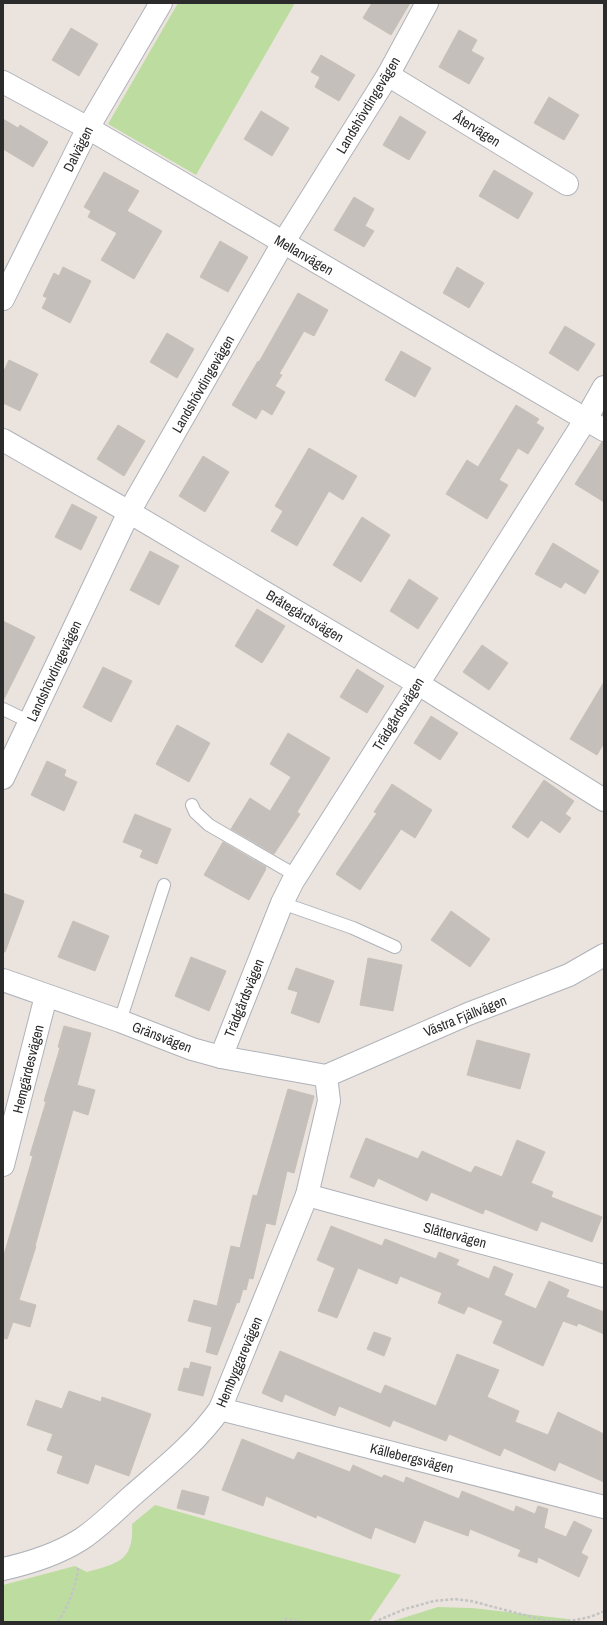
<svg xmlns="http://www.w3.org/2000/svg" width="607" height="1625" font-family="'Archivo Narrow',sans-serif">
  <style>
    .green { fill: #bddda0 }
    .building { fill: #c4bfba; stroke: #c7c0b8 }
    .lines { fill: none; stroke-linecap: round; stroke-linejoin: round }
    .service-casing { stroke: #afb2ba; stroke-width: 14 }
    .minor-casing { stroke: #afb2ba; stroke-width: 24 }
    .path { stroke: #c4c4c4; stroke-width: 2.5; stroke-dasharray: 3 2; stroke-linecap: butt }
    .service { stroke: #fff; stroke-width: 12 }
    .minor { stroke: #fff; stroke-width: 22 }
    .labels { text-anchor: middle; stroke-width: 3; stroke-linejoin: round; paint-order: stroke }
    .street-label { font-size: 14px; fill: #2b2b2b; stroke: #fff }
  </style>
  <rect width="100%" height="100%" fill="#ebe4de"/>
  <g class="green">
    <polygon points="178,3 295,3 196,175 108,124"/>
    <path d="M 155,1505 L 401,1575 L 369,1622 L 3,1622 L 3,1585 L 75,1566 L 87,1572 C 118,1563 134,1561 132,1524 Z"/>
    <polygon points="438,1607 472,1608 568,1619 573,1622 390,1622"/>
  </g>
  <g class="building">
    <polygon points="372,3 410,3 391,35 363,18"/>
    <polygon points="71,28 98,44 79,76 52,60"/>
    <polygon points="459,30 477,40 471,51 484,58 469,84 439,67"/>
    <polygon points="321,55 355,75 339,101 315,87 320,77 311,72"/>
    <polygon points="549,97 579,115 564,140 534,123"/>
    <polygon points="261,111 289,128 272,156 244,139"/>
    <polygon points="400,116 426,132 409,160 383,145"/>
    <polygon points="3,119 18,128 20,125 48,142 33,167 3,149"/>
    <polygon points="494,170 533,193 518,219 479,196"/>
    <polygon points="104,172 139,191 127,211 162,231 134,279 101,260 117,233 88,217 91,211 84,207"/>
    <polygon points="354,197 374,209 365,226 374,231 364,247 334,230"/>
    <polygon points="220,241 248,257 228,292 200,277"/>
    <polygon points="63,267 91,281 70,323 42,308 47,298 43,296 54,273 59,276"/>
    <polygon points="457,267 484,283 469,308 443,293"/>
    <polygon points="298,293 328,310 314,336 304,331 279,374 282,375 275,386 285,392 272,415 262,409 256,419 232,405 258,361 259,362"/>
    <polygon points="565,326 595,344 578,371 549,353"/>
    <polygon points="167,333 194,349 177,378 150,362"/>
    <polygon points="401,351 431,368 415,397 385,380"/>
    <polygon points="9,360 38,374 20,411 3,403 3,373"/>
    <polygon points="516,405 539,419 536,423 544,428 528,454 518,448 499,480 508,485 487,519 446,494 467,460 478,467"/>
    <polygon points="118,425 145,441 124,476 97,459"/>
    <polygon points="602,442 604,442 604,502 575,484"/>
    <polygon points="309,448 357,476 343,500 329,491 297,546 271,531 283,511 275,506"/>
    <polygon points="203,456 229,472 205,512 179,496"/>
    <polygon points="72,504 97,517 81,550 55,537"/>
    <polygon points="362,517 390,535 361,582 333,565"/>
    <polygon points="553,543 599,571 585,594 565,582 561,588 535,574"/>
    <polygon points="150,551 179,566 159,605 130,590"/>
    <polygon points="409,579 438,598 418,629 390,611"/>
    <polygon points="257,609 285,626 262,663 235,646"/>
    <polygon points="3,621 35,637 3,701"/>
    <polygon points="482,645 508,663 489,690 463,672"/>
    <polygon points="103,667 132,681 111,722 83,707"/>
    <polygon points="357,669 384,686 367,713 340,697"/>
    <polygon points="604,682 604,743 597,755 570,739"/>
    <polygon points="431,716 458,733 440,760 414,743"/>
    <polygon points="177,725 210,743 189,782 156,764"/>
    <polygon points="288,733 330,758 297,812 300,814 274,854 231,829 250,798 270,811 291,777 270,764"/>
    <polygon points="47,761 66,770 64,776 77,782 64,811 31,795"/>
    <polygon points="544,780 574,801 565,814 571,818 560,833 541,820 528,838 512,827"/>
    <polygon points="392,784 432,810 415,838 401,829 360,890 336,874 377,813 374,812"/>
    <polygon points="135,814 171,829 157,864 140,857 143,850 123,842"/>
    <polygon points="223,842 266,867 265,869 266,869 249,900 204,875"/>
    <polygon points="3,893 24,901 5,952 3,952"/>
    <polygon points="451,911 490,939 470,967 431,940"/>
    <polygon points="73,921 109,936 95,971 58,957"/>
    <polygon points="191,957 226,971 209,1011 175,996"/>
    <polygon points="368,958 402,965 393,1011 360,1005"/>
    <polygon points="296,968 334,981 319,1023 291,1013 298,992 288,989"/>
    <polygon points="64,1026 91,1033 77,1085 95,1090 88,1115 73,1110 49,1196 35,1246 36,1246 19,1300 36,1305 30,1327 13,1322 7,1339 3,1338 3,1258 33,1156 30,1155 46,1102 44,1101 60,1048 58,1047"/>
    <polygon points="477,1040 530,1054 520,1089 467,1075"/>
    <polygon points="288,1089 314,1096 294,1173 287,1171 275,1225 266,1223 253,1279 249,1278 246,1290 243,1289 239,1303 237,1302 217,1355 206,1352 212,1327 188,1321 194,1300 217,1306 231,1246 240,1248 253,1195 257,1196"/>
    <polygon points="366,1138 418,1159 422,1151 471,1173 475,1166 502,1177 517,1140 545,1152 531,1183 553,1192 551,1197 602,1217 592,1242 541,1221 537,1231 485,1209 483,1214 431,1192 427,1201 378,1178 374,1187 350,1177"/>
    <polygon points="331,1226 382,1246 385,1239 436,1259 439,1252 459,1260 456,1265 489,1279 494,1266 513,1274 504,1295 536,1309 549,1281 569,1290 566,1297 604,1312 604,1334 578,1323 577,1326 563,1321 543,1366 493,1343 503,1321 468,1306 464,1314 438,1303 442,1293 400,1276 397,1284 358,1268 337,1318 318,1311 335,1268 317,1260"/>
    <polygon points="374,1332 391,1338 384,1356 367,1349"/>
    <polygon points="280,1351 381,1394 385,1385 436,1406 457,1354 499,1370 487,1397 519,1411 515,1422 548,1435 558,1412 604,1434 604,1482 559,1462 555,1471 504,1448 500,1456 449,1434 446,1441 393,1420 390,1427 339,1406 335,1416 285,1394 282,1402 262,1393"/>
    <polygon points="191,1362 211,1367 203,1396 178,1390 184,1368 189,1369"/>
    <polygon points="69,1391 101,1402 102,1397 151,1414 129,1476 95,1464 88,1484 57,1473 63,1456 47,1450 53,1434 27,1425 36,1400 62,1409"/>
    <polygon points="242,1439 294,1460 298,1452 350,1472 353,1465 382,1478 384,1475 404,1483 406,1477 459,1499 462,1491 514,1512 516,1506 535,1514 538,1506 548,1509 544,1528 566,1537 574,1521 592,1530 581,1553 588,1557 579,1577 538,1557 537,1563 518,1556 521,1550 470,1529 468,1536 424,1520 415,1543 375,1527 371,1539 317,1515 316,1518 266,1496 263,1506 222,1490"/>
    <polygon points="182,1490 209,1497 204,1515 177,1508"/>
  </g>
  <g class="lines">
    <g class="service-casing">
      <g id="service">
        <polyline points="3,709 30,722"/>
        <polyline points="192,805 195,812 209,825 297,876"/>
        <polyline points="282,903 353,928 395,947"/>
        <polyline points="120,1021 164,885"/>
      </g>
    </g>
    <g class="minor-casing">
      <g id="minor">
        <polyline points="388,75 567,184"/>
        <polyline points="3,82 88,128 604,430"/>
        <polyline points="3,299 88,128 161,3"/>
        <polyline points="3,440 129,512 417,683 604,800"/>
        <polyline points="3,778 129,512 283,243 388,75 427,3"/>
        <polyline points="3,980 120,1021 192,1049 221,1057 326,1076"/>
        <polyline points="221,1057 282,903 293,881 586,419 604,387"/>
        <polyline points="326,1076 468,1014 569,975 604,955"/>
        <polyline points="3,1165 46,996"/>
        <polyline points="307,1195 604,1276"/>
        <polyline points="220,1409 604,1507"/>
        <path d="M 3,1569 C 30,1563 56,1555 80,1540 C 99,1528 116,1510 133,1495 C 164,1468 196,1443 220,1409 L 307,1195 L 329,1101 L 326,1076"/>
      </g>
    </g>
    <g class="path">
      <path d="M 58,1622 C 68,1606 77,1585 78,1567"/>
      <polyline points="280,1622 287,1619 303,1622"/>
      <path d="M 374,1622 L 405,1609 L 434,1601 L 455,1599 L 471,1601 L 547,1621 C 567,1622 587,1620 604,1611"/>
    </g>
    <use href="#service" class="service"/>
    <use href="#minor" class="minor"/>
  </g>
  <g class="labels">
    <g class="street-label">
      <text transform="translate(368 105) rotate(-59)" y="5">Landshövdingevägen</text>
      <text transform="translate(477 129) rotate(32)" y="5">Återvägen</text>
      <text transform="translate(78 149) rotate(-63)" y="5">Dalvägen</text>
      <text transform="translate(304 255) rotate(30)" y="5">Mellanvägen</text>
      <text transform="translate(203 384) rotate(-60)" y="5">Landshövdingevägen</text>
      <text transform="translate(305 616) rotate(31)" y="5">Bråtegårdsvägen</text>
      <text transform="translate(54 671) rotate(-65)" y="5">Landshövdingevägen</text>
      <text transform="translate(398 714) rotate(-58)" y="5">Trädgårdsvägen</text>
      <text transform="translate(244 998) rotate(-68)" y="5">Trädgårdsvägen</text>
      <text transform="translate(465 1016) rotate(-22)" y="5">Västra Fjällvägen</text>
      <text transform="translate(162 1037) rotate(21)" y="5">Gränsvägen</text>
      <text transform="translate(28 1069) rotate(-76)" y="5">Hemgärdesvägen</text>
      <text transform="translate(455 1235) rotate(15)" y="5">Slåttervägen</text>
      <text transform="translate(239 1362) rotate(-67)" y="5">Hembyggarevägen</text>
      <text transform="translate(412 1458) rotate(14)" y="5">Källebergsvägen</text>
    </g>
  </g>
  <rect width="607" height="1625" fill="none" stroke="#2b2b2b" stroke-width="8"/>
</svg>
